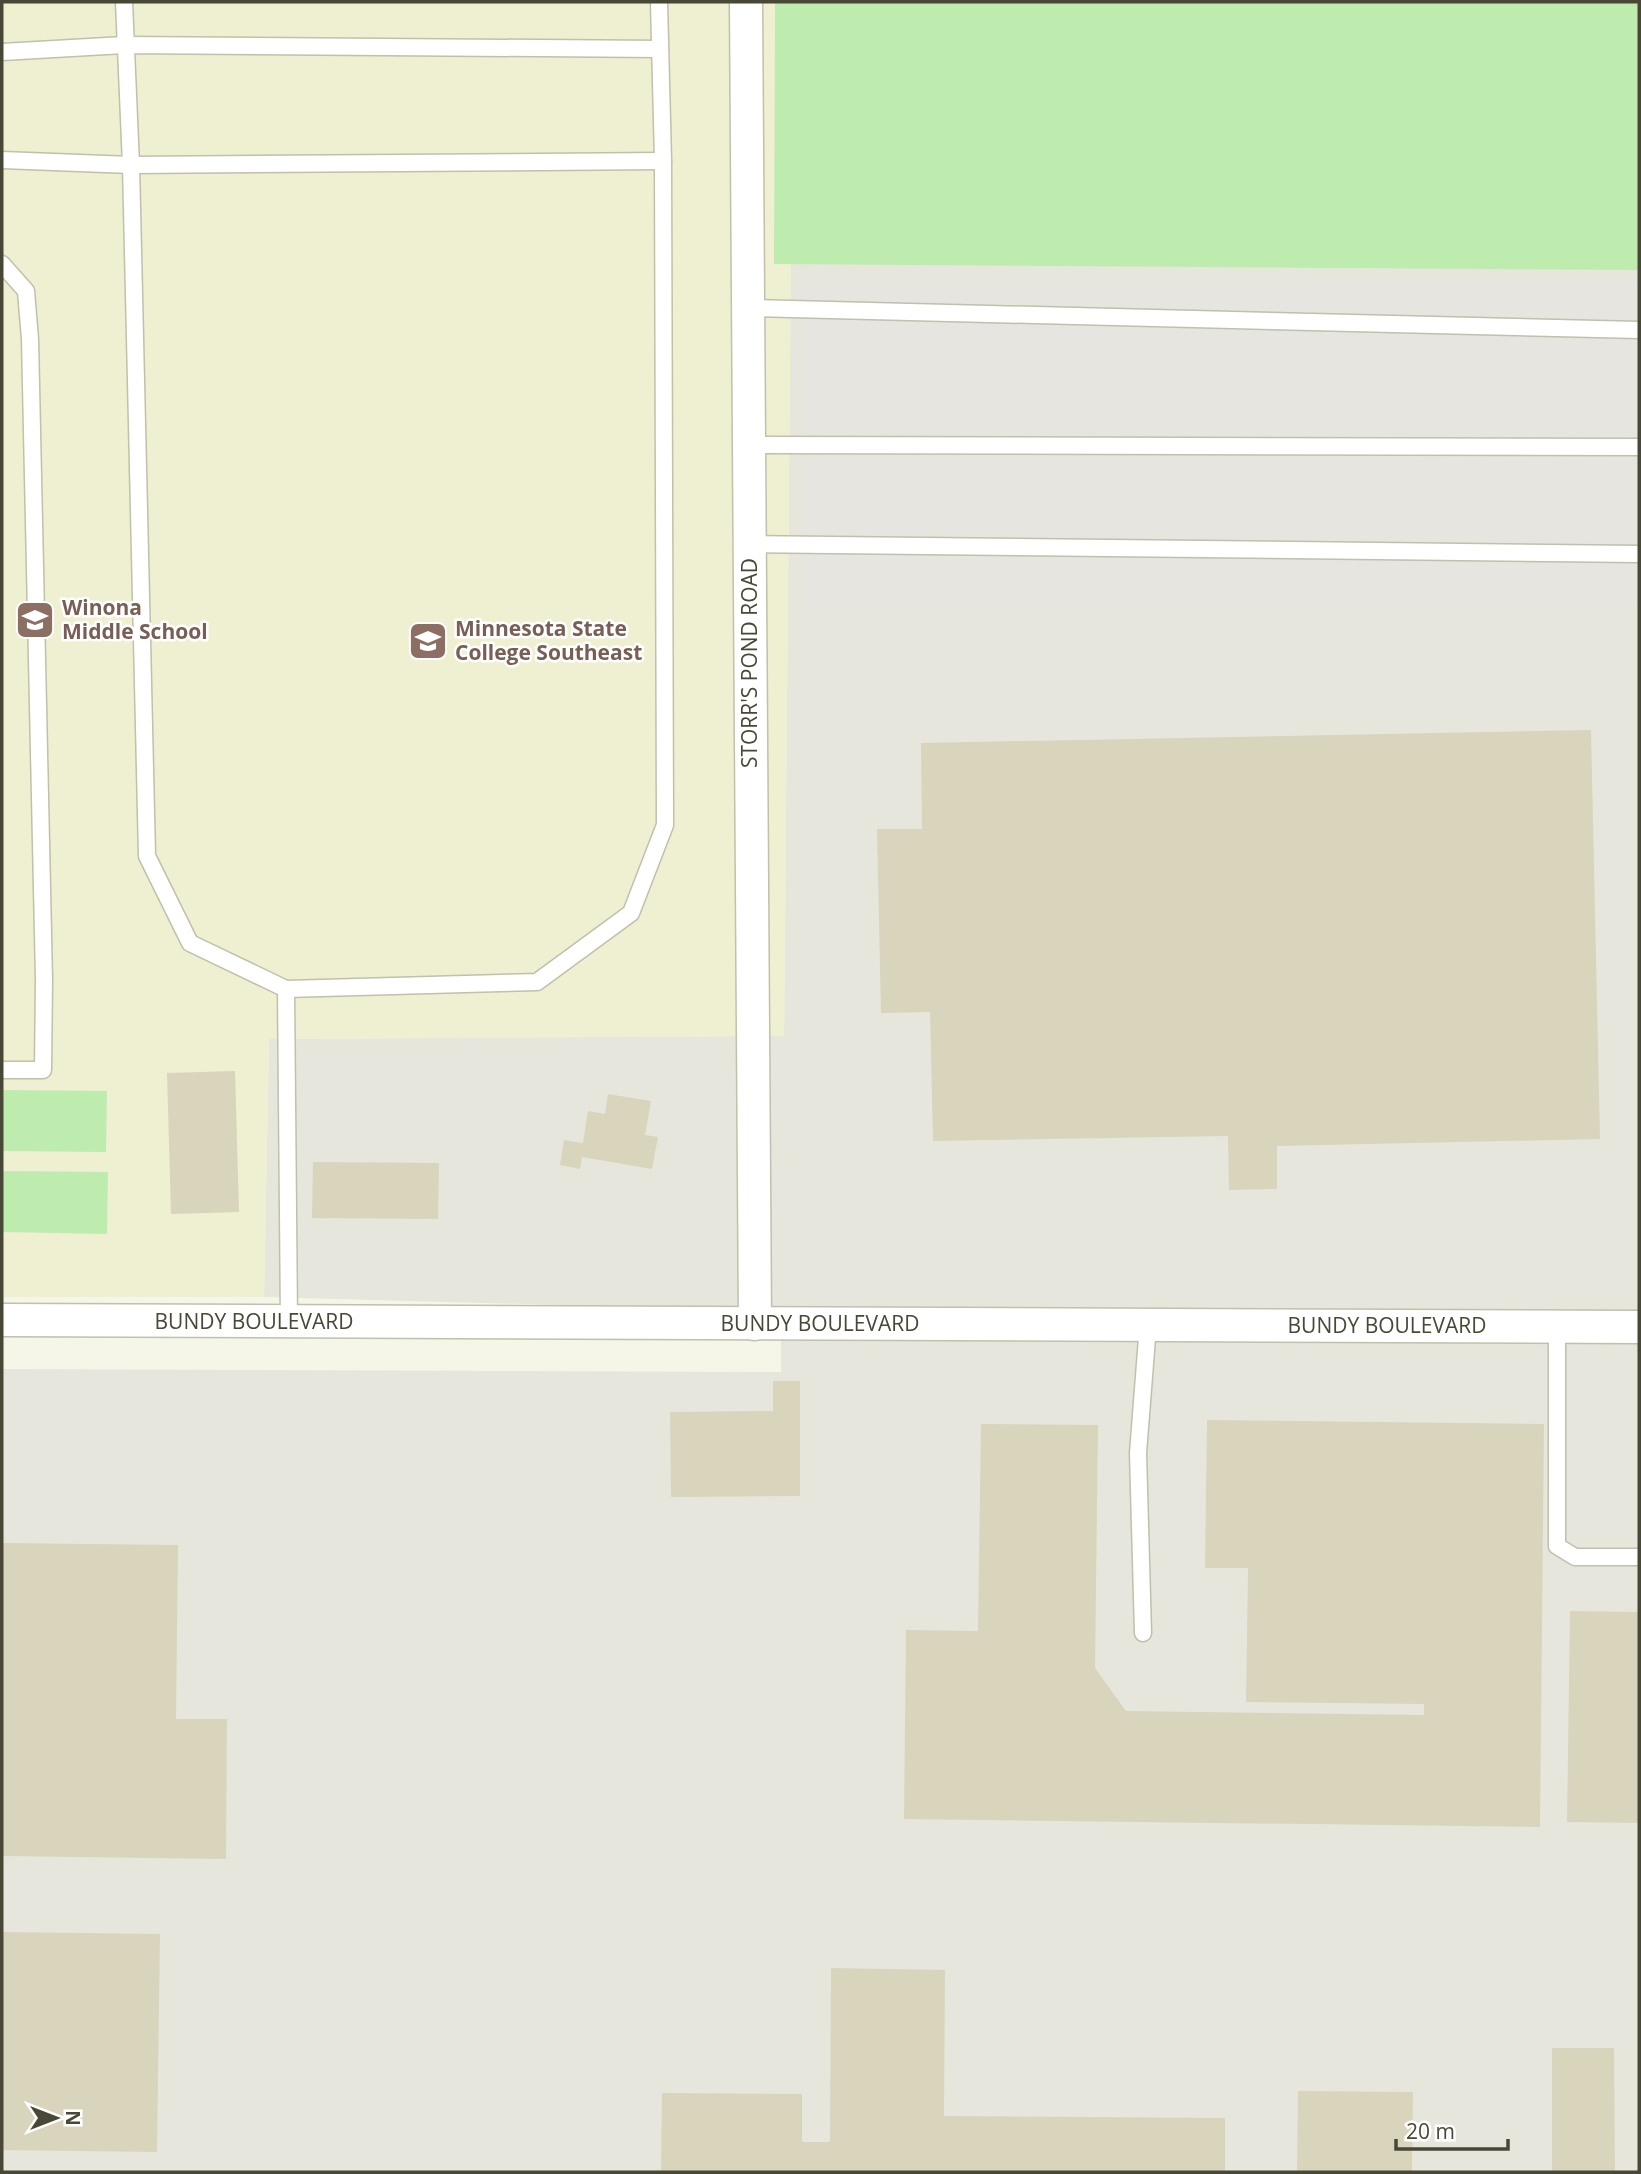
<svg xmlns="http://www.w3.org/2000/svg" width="1641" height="2174" font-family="'Open Sans',sans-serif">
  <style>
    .industrial { fill: #e7e6dc }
    .education { fill: #efefd1 }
    .green { fill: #beecae }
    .parking { fill: #e6e5e0 }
    .building { fill: #d8d5bc }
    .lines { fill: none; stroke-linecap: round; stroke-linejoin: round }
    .lane-casing { stroke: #c1c0a9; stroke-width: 19 }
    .street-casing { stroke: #c1c0a9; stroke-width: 35 }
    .lane { stroke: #fff; stroke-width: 16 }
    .street { stroke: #fff; stroke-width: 32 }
    .labels { text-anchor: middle; stroke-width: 5; stroke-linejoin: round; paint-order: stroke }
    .education-label { font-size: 21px; font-weight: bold; fill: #785e54; stroke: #fff; text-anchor: start }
    .street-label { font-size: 21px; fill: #494736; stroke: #fff }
  </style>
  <rect width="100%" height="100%" fill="#f5f5e8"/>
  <polygon class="industrial" points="1639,231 1639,2172 2,2172 2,1369 781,1372 781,1311 264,1297 269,1039 784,1036 791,246"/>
  <polygon class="education" points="2,2 1639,2 791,246 784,1036 269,1039 264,1297 2,1297"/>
  <g class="green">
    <polygon points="775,2 1639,2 1639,270 774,264"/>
    <polygon points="2,1090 107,1091 106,1152 2,1151"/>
    <polygon points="2,1171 108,1172 107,1234 2,1232"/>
  </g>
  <polygon class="parking" points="1639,282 1639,605 805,611 804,288"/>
  <g class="building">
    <polygon points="1591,730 1600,1139 1277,1146 1277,1189 1229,1190 1228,1136 933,1141 930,1012 881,1013 877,829 922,829 921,743"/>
    <polygon points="235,1071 239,1212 171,1214 167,1073"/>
    <polygon points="608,1094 651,1101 645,1135 658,1137 652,1169 582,1157 580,1169 560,1165 564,1140 583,1143 588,1111 605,1114"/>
    <polygon points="313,1162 439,1163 438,1219 312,1218"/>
    <polygon points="773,1381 800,1381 800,1496 671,1497 670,1412 773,1411"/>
    <polygon points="1207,1420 1544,1424 1540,1827 904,1819 906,1630 978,1631 981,1424 1098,1425 1095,1668 1126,1711 1424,1715 1424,1704 1246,1702 1248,1568 1205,1568"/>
    <polygon points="2,1543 178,1545 176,1719 227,1719 226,1859 2,1856"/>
    <polygon points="1570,1611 1639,1612 1639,1823 1567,1822"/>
    <polygon points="2,1932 160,1934 157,2152 2,2150"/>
    <polygon points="831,1968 945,1970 944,2116 1225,2118 1225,2172 661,2172 662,2093 802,2094 802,2142 830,2142"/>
    <polygon points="1552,2048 1614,2048 1615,2172 1552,2172"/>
    <polygon points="1298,2091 1413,2092 1412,2172 1297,2172"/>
  </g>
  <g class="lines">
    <g class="lane-casing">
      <g id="lane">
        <polyline points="124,2 131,165 147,856 190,943 286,989 289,1323"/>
        <polyline points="2,52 124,45 660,49"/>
        <polyline points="2,160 131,165 663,161"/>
        <polyline points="2,264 26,291 30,339 44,980 43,1070 2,1070"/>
        <polyline points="748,308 1639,330"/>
        <polyline points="749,445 1639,447"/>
        <polyline points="750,544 1639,554"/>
        <polyline points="286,989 537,982 631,913 665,825 663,161 659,2"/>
        <polyline points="1557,1327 1557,1546 1575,1557 1639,1557"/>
        <polyline points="1143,1633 1138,1453 1148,1325"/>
      </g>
    </g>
    <g class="street-casing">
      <g id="street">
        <polyline points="746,2 755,1324"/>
        <polyline points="2,1320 1639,1327"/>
      </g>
    </g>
    <use href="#lane" class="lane"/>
    <use href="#street" class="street"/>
  </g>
  <defs>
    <g id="school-square" transform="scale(2.0125)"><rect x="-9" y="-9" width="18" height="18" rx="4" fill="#8d6e63" stroke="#fff"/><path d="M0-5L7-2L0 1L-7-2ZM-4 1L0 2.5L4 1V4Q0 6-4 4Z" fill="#fff"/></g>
    <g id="university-square" transform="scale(2.0125)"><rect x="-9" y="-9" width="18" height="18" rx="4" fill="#8d6e63" stroke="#fff"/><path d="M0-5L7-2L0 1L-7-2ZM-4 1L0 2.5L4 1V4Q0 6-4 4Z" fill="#fff"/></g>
  </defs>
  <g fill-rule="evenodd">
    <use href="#school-square" x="35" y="620"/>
    <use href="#university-square" x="428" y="641"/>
  </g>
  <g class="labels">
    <g class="education-label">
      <text x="62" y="615">Winona<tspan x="62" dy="24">Middle School</tspan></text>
      <text x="455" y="636">Minnesota State<tspan x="455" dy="24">College Southeast</tspan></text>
    </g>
    <g class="street-label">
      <text transform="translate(750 663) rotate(-90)" y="7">STORR'S POND ROAD</text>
      <text x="254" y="1329">BUNDY BOULEVARD</text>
      <text x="820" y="1331">BUNDY BOULEVARD</text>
      <text x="1387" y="1333">BUNDY BOULEVARD</text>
    </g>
  </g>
  <rect width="1641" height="2174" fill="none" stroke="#494736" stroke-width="7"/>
  <g transform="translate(56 2118) rotate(90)" stroke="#ffffff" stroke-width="5" paint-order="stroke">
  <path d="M0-5L12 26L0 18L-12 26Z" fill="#494736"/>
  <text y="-10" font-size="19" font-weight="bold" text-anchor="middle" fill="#494736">N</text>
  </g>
  <path d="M1396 2139v10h112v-10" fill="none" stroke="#494736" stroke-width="3.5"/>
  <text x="1406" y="2139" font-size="21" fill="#494736" stroke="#ffffff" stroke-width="5" paint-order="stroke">20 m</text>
</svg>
